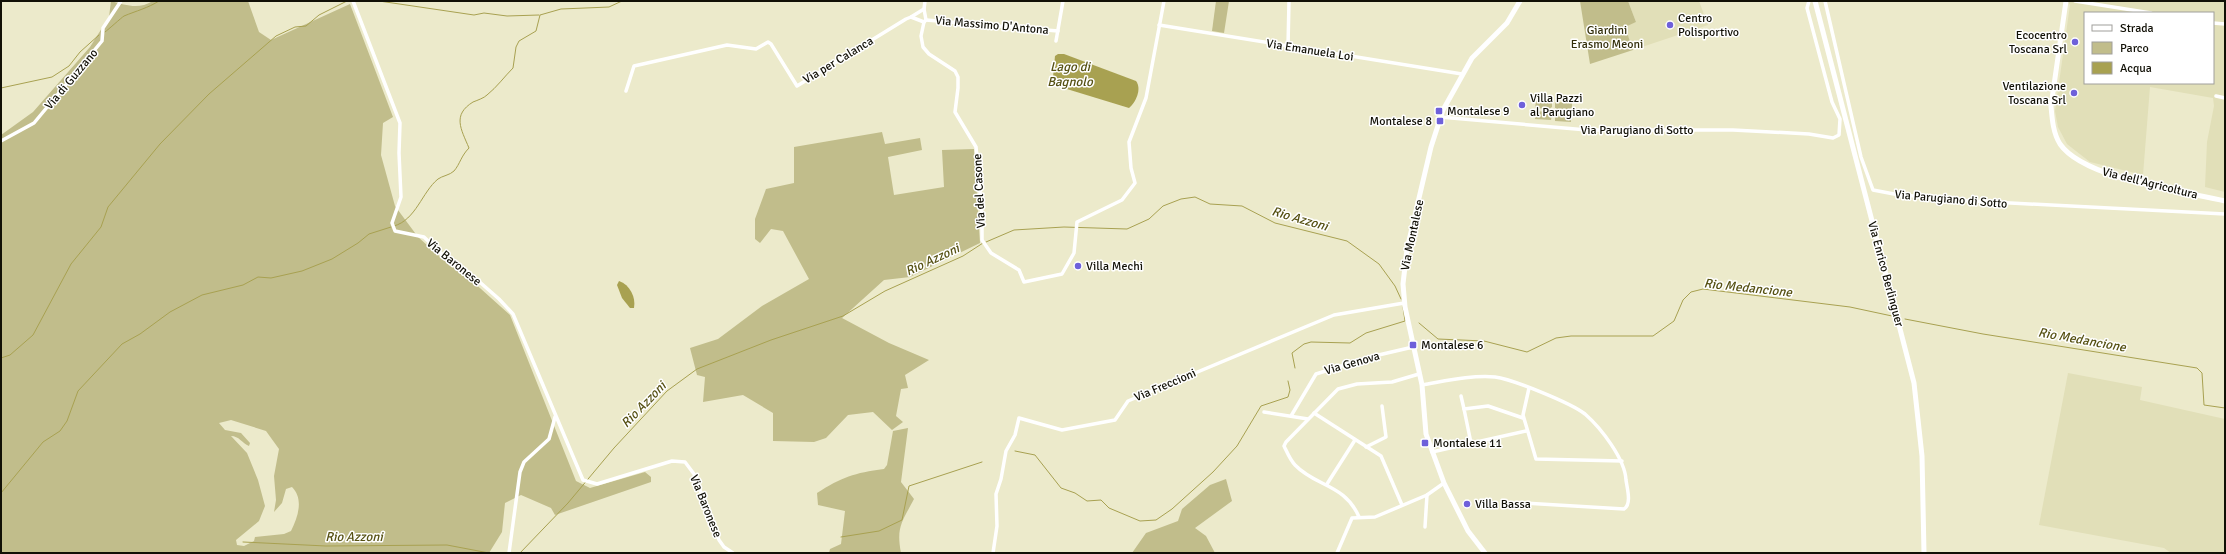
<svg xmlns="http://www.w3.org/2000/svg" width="2226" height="554" font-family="Signika,sans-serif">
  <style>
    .built { fill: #e1dfb8; fill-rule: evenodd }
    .green { fill: #c1bd8b; fill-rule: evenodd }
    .water { fill: #a8a151 }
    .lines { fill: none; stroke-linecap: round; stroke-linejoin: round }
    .stream { stroke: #a8a151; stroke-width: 1 }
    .street { stroke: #fff; stroke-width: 3.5 }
    .secondary { stroke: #fff; stroke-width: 5 }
    .poi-dot { fill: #6e60da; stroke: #fff; stroke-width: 1.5 }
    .labels { text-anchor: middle; stroke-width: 3; stroke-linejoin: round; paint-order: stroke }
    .poi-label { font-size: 12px; fill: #111006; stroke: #fff; text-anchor: start }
    .street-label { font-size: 12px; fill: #111006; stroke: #fff }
    .park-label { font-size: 12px; fill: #322e0a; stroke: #fff }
    .water-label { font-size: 13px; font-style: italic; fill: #555012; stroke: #fff }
  </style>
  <rect width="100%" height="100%" fill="#eceacb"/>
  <g class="built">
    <polygon points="1628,1 1699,1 1708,25 1633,50 1624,26 1636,22"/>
    <path d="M 2067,1 L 2225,1 L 2225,192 L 2205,187 L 2207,142 L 2214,106 L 2213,98 L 2150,87 L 2143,175 L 2090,162 L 2067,144 L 2058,127 L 2055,111 L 2070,5 ZM 2085,13 L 2213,13 L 2213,83 L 2085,83 Z"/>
    <polygon points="2068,373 2142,387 2140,400 2225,419 2225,553 2171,553 2164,548 2039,525"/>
  </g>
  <g class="green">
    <path d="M 111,1 C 126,5 138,10 153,1 L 248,1 L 259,32 L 271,40 L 350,4 L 393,117 L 383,123 L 381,155 L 395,206 L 418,237 L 446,262 L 471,280 L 510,315 L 576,481 L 590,488 L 645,472 L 651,477 L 651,482 L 555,515 L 551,508 L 521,495 L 505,503 L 502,532 L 489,553 L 1,553 L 1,135 L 33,112 L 90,47 L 109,17 ZM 231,420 L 266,431 L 279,449 L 274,476 L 276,500 L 274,512 L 282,503 L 286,489 L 292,487 C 304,499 298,517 291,531 L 284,534 L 255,537 L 254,541 L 244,546 L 237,545 L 236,540 L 259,521 L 265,506 L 258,480 L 247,453 L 231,436 C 239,436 242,443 249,446 L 250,443 L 241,433 L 225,430 L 219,423 Z"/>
    <polygon points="1216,1 1229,1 1224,33 1212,31"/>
    <polygon points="1580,1 1628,1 1636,22 1625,27 1633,50 1590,64"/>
    <polygon points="1536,101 1552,102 1552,107 1549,109 1535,108"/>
    <polygon points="1555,102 1572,103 1572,111 1558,110 1555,108"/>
    <polygon points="1535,111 1549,112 1552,115 1551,120 1535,119"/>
    <polygon points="1558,113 1571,114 1571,122 1555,121 1555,116"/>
    <polygon points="882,132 885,144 920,138 922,150 888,157 894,195 944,187 942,150 974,149 980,243 910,277 884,280 842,318 889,343 929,360 905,375 908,388 901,389 896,416 903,422 892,430 873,412 848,415 826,438 814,442 773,441 773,413 743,395 703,402 705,377 697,375 690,348 718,339 762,306 809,279 783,231 771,229 760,243 755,239 755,219 766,189 794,183 794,147"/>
    <path d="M 908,428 L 901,482 L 914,499 C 902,522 896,527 901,553 L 829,553 L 830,549 L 841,544 L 845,511 L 818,505 L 817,493 C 842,477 854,473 884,469 L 887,465 L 893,431 Z"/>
    <polygon points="1226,479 1232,501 1195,528 1206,536 1215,553 1132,553 1146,533 1178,521 1182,509 1210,485"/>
  </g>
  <g class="water">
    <path d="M 1058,54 L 1064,54 L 1136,81 C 1142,89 1136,102 1129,108 L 1057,86 L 1053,77 L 1055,56 Z"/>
    <path d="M 619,281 C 630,285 636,297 634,308 L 630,308 L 622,298 L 617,285 Z"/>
  </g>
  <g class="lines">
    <g class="stream">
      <polyline points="379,1 474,15 484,13 507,16 539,15"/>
      <path d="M 105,32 C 109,29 121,18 124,16 C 136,11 148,8 159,1"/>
      <polyline points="1,88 52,77 69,66 80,52 99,35"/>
      <path d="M 394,226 C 416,220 422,192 438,179 C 442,176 450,175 454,171 C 460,164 461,156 469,148 C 461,129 452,115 473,102 C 478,100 484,98 487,95 C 497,87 504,77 513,68 L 516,47 L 519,41 L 536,31 L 540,15 L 561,9 L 609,7 L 622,1"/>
      <polyline points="986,242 1014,230 1064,227 1127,229 1149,219 1163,206 1181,199 1195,197 1210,204 1242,206 1275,223 1347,241 1379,264 1395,286 1401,299"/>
      <polyline points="1905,319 1983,334 2197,368 2202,373 2204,405 2225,408"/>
      <polyline points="1419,323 1438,339 1484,341 1527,352 1556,338 1571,336 1653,336 1674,321 1683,300 1691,292 1703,289 1850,307 1892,316"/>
      <polyline points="1,358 10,355 33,335 71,264 101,227 108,207 160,144 209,94 276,36 295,27 306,26 319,15 347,1"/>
      <polyline points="1295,368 1292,353 1304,344 1311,342 1350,343 1366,333 1405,321 1403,307"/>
      <polyline points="1015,451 1035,455 1061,488 1075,493 1087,501 1101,500 1109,508 1140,521 1156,520 1172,509 1213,472 1237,446 1261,406 1288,397 1290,390 1288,381"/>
      <polyline points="1,493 43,442 60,431 67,421 78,391 122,344 140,334 170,312 202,295 243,285 258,277 271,278 302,271 332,259 358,243 369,234 391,227"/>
      <polyline points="841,537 879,531 902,520 909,486 982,462"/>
      <polyline points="243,542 326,546 447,545 489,553"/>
      <polyline points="520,553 568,503 614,448 667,391 697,369 771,340 843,316 885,291 963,256 983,243"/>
    </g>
    <g class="street">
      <polyline points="353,1 400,123 399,153 401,197 392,223 395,231 424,237 447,259 466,270 499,299 513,314 583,480 597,484 672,461 685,462 694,474 719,540 724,547 733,553"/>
      <polyline points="925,1 924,9 926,20 924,22 921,36 923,47 929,54 955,71 958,77 958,88 955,112 976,147 982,214 982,240 991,253 1019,270 1024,282 1062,274 1074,253 1077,222 1122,200 1135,183 1131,168 1129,142 1146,98 1164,1"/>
      <polyline points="1825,1 1861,157 1873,190 1894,194 1954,200 2225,214"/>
      <polyline points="2075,1 2151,13"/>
      <polyline points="911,17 924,9"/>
      <polyline points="926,20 1058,31"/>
      <polyline points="2213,23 2225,24"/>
      <polyline points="1159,25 1462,74"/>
      <polyline points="1056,41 1063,1"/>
      <polyline points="1288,46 1289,1"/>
      <polyline points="626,91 634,66 727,45 756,49 768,42 771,44 797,86 906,19 911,17 924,22"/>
      <polyline points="2216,96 2225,98"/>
      <polyline points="1440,117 1587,130 1733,130 1809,134 1833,138 1839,135 1840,119 1832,102 1807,8 1809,1"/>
      <polyline points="1,141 34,123 102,41 103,28 121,1"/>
      <path d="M 1422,385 C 1446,381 1471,375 1495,377 C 1512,379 1571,403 1585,414 C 1601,428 1625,459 1626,480 C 1627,488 1632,504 1624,509 L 1523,503"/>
      <polyline points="1529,388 1523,415 1536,459 1622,461"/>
      <polyline points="1461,396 1464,409"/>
      <polyline points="1264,412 1308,419"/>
      <polyline points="1314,413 1381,456 1402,505"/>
      <polyline points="1291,416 1316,374 1370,357 1413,347"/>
      <polyline points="1471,443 1464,409 1488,406 1523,418"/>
      <polyline points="1366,447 1386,437 1382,406"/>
      <polyline points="1432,452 1526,431"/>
      <polyline points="1327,484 1355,440"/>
      <path d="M 1359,517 C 1345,484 1316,487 1295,465 C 1290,460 1287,452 1284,446 L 1286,442 L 1338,389 L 1357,384 L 1392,382 L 1419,374"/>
      <polyline points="1425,527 1427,495"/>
      <polyline points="509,553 520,472 524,462 549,439 555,417"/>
      <polyline points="993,553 997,526 996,494 1001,479 1006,451 1015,435 1019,418 1062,430 1115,420 1128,401 1334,315 1404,303"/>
      <polyline points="1337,553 1352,518 1375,517 1427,495 1444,483"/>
    </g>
    <g class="secondary">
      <polyline points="1815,1 1914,383 1922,456 1924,553"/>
      <path d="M 2066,1 L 2051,106 C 2052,118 2053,133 2060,144 C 2084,179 2183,191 2225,201"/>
      <polyline points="1485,553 1468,531 1444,483 1426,434 1422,385 1405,307 1403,284 1407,249 1431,147 1443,110 1472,58 1507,23 1520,1"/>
    </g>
  </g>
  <g class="poi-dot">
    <circle cx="1670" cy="25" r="4"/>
    <circle cx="2075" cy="42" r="4"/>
    <circle cx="2074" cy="93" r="4"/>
    <circle cx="1522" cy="105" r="4"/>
    <rect x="1435" y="107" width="8" height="8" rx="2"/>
    <rect x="1436" y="117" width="8" height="8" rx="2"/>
    <circle cx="1078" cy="266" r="4"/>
    <rect x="1409" y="341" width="8" height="8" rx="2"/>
    <rect x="1421" y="439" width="8" height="8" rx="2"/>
    <circle cx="1467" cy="504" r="4"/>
  </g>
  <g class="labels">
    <g class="poi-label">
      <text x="1678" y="22">Centro<tspan x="1678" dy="14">Polisportivo</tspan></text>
      <text x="2067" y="39" text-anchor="end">Ecocentro<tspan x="2067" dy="14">Toscana Srl</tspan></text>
      <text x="2066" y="90" text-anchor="end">Ventilazione<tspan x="2066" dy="14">Toscana Srl</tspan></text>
      <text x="1530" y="102">Villa Pazzi<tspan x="1530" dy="14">al Parugiano</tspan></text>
      <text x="1447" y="115">Montalese 9</text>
      <text x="1432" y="125" text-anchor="end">Montalese 8</text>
      <text x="1086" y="270">Villa Mechi</text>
      <text x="1421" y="349">Montalese 6</text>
      <text x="1433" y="447">Montalese 11</text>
      <text x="1475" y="508">Villa Bassa</text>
    </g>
    <g class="street-label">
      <text transform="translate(992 25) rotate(5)" y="4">Via Massimo D'Antona</text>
      <text transform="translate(1310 50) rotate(9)" y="4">Via Emanuela Loi</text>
      <text transform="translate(838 60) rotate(-31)" y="4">Via per Calanca</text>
      <text transform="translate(71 79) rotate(-50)" y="4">Via di Guzzano</text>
      <text x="1637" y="134">Via Parugiano di Sotto</text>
      <text transform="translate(2150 183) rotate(14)" y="4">Via dell'Agricoltura</text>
      <text transform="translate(979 191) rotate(-93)" y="4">Via del Casone</text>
      <text transform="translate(1951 199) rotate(5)" y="4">Via Parugiano di Sotto</text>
      <text transform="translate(1412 235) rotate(-78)" y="4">Via Montalese</text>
      <text transform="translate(454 262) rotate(39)" y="4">Via Baronese</text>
      <text transform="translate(1886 274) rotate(75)" y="4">Via Enrico Berlinguer</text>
      <text transform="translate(1352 363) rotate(-16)" y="4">Via Genova</text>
      <text transform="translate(1165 385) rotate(-23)" y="4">Via Freccioni</text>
      <text transform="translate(706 506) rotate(68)" y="4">Via Baronese</text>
    </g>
    <g class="park-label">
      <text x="1607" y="34">Giardini<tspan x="1607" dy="14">Erasmo Meoni</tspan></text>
    </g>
    <g class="water-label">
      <text x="1070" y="71">Lago di<tspan x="1070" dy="15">Bagnolo</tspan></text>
      <text transform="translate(1300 218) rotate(16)" y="5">Rio Azzoni</text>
      <text transform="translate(932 259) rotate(-25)" y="5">Rio Azzoni</text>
      <text transform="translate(1748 287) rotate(6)" y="5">Rio Medancione</text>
      <text transform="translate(2082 339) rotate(10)" y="5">Rio Medancione</text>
      <text transform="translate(643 404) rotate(-46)" y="5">Rio Azzoni</text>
      <text x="354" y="541">Rio Azzoni</text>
    </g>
  </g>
  <rect width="2226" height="554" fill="none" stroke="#111006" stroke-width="4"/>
  <rect x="2084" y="12" width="130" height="72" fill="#ffffff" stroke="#a09f9b"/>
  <rect x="2092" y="25" width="20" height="6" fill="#ffffff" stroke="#a09f9b"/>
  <text x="2120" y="32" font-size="12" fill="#111006">Strada</text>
  <rect x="2092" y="42" width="20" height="12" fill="#c1bd8b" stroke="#a09f9b"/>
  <text x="2120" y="52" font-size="12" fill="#111006">Parco</text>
  <rect x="2092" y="62" width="20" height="12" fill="#a8a151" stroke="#a09f9b"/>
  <text x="2120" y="72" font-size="12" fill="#111006">Acqua</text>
</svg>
